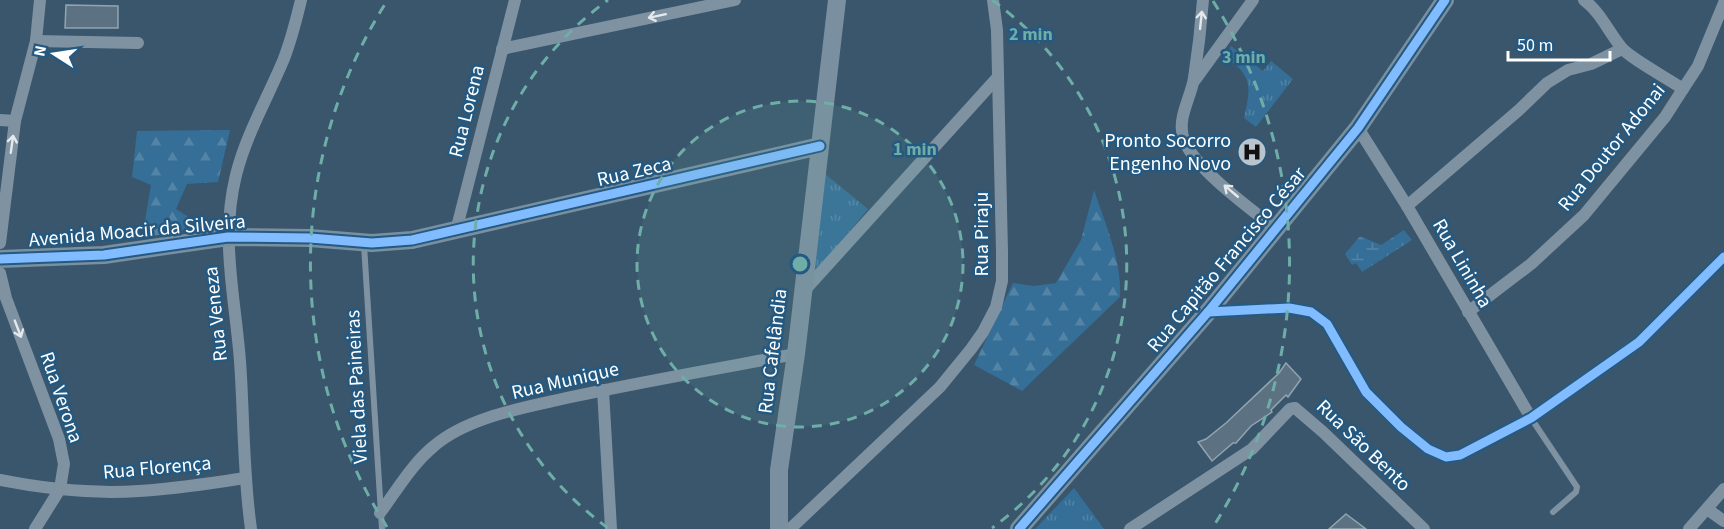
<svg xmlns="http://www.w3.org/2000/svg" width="1724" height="529" font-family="'Source Sans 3',sans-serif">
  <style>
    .grass { fill: url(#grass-tufts) }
    .forest { fill: url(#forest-firs) }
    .wetland { fill: url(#wetland-marsh) }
    .building { fill: #5c7283; stroke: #92a4b0; stroke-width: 1.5 }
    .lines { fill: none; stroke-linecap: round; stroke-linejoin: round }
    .lane { stroke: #7f92a2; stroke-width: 6 }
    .street { stroke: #7f92a2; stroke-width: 12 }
    .secondary { stroke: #7a8f9f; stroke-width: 18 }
    .cycleway-casing { stroke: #245981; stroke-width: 13 }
    .cycleway { stroke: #80bcff; stroke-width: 9 }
    .oneway { stroke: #e5e9ec }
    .ring { fill: none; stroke: #6fada8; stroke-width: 3; stroke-dasharray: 10 8 }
    .labels { text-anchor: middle; stroke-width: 5; stroke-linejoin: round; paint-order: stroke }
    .street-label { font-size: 20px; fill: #fff; stroke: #245981 }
    .poi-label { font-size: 20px; fill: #fff; stroke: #245981; text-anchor: end }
    .centre { fill: #6fada8; stroke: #245981; stroke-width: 3 }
    .ring-label { font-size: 18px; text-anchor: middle; font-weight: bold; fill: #6fada8; stroke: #245981; stroke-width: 5; stroke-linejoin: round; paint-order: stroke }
  </style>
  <defs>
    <pattern id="grass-tufts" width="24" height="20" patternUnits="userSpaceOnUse" patternTransform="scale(1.5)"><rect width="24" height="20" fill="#356e96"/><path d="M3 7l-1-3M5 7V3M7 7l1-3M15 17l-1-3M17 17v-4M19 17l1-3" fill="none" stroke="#5384a6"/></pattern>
    <pattern id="forest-firs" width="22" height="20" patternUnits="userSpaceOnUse" patternTransform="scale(1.5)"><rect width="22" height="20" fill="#356e96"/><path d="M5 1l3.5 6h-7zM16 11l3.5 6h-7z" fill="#5384a6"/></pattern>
    <pattern id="wetland-marsh" width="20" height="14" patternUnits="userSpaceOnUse" patternTransform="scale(1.5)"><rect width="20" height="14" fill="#356e96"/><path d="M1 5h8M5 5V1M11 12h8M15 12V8" fill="none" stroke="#5384a6"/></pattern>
  </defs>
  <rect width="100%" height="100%" fill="#39566c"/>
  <g class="grass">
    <path d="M 1231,46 L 1263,71 L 1271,61 L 1293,79 L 1256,127 L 1244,118 C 1251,86 1253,75 1224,57 Z"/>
    <polygon points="819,169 868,209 806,285"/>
    <polygon points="1074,488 1104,529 1035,529"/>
  </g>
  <g class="forest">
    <polygon points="230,130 218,182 187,184 176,209 204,227 142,238 151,185 132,177 137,131"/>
    <path d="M 1094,190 C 1105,223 1122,261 1120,297 L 1022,391 L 974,365 L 1013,283 L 1034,286 L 1056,283 L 1081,240 Z"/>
  </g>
  <polygon class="wetland" points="1404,230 1412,240 1362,272 1356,263 1352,265 1345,254 1360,236 1381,245"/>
  <g class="building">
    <polygon points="66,5 118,6 118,28 65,28"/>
    <polygon points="1286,363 1301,379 1288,397 1286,395 1271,410 1272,412 1251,426 1236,443 1233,443 1212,461 1198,442 1206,439 1226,423 1279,373"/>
    <polygon points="1346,514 1366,529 1329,529"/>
  </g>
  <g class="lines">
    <g class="lane">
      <polyline points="364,245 382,529"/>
      <polyline points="1531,418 1577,487 1576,492 1553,512"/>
    </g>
    <g class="street">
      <path d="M 1203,0 C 1201,26 1198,52 1194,78 C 1191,98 1176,119 1184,140 C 1196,170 1250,208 1276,229"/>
      <path d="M 1584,0 C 1601,13 1608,31 1621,47 C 1628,57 1670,80 1683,89"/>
      <polyline points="36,41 138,43"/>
      <polyline points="502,49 735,0"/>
      <polyline points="1195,80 1253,0"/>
      <polyline points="0,120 15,121"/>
      <polyline points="1358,128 1407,206 1531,418"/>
      <polyline points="1407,206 1519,110 1547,83 1568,70 1591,64 1622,49"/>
      <polyline points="456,231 515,0"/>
      <polyline points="0,243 15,121 36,41 40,0"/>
      <polyline points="0,273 6,298 59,439 64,464 60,489 35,529"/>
      <polyline points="804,291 997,78"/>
      <polyline points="1208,312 1289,308 1311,312 1327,324 1366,392 1401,427 1428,449 1446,457 1460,455 1531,418 1639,342 1724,257"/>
      <polyline points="1468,312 1531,264 1584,215 1665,117 1683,89 1698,66 1724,3"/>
      <polyline points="603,390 611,529"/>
      <path d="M 0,480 C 45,489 94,494 139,491 C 175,489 211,483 246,478"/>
      <polyline points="1707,509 1724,521"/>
      <path d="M 380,513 C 397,490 412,464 434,446 C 469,416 528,407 571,397 C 645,381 721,368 796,354"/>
      <path d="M 251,529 C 243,473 244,417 240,361 C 235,296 220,240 236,175 C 246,135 267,99 283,61 C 291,41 296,21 301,0"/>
      <polyline points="790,529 940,387 971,349 983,332 996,307 1002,281 1002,252 997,30 993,0"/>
      <polyline points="1130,529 1252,449 1290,409 1295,408 1323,432 1424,529"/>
      <polyline points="1689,529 1724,489"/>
    </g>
    <g class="secondary">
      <polyline points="0,259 104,255 228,237 310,238 372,243 412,240 820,146"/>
      <polyline points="779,529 779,470 796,354 837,0"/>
      <polyline points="1019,529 1208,312 1358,128 1445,0"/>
    </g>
    <g class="cycleway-casing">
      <g id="cycleway">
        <polyline points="0,259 104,255 228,237 310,238 372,243 412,240 820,146"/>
        <polyline points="1208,312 1289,308 1311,312 1327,324 1366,392 1401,427 1428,449 1446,457 1460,455 1531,418 1639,342 1724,257"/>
        <polyline points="1019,529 1208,312 1358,128 1445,0"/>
      </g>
    </g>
    <use href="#cycleway" class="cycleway"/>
  </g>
  <defs><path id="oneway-shaft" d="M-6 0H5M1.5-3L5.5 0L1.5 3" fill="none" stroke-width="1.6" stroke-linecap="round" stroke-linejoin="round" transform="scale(1.5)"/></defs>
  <g class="oneway">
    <use href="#oneway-shaft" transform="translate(657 16) rotate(168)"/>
    <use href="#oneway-shaft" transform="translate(1201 20) rotate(-84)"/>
    <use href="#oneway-shaft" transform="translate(12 144) rotate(-82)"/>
    <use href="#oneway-shaft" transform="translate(1231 191) rotate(-140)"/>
    <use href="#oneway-shaft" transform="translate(18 329) rotate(69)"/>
  </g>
  <circle cx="800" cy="264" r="163" fill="#6fada8" fill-opacity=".12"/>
  <g class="ring">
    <circle cx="800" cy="264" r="163"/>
    <path d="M608 528A326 326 0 0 1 608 0M992 0A326 326 0 0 1 992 528"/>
    <path d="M387 527A490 490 0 0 1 387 1M1213 1A490 490 0 0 1 1213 527"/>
  </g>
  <defs>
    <g id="hospital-disc" transform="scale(1.5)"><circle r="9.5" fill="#bac4cc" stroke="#245981"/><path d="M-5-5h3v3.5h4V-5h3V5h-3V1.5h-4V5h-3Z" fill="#111"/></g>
  </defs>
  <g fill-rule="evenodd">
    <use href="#hospital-disc" x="1252" y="152"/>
  </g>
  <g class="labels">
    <g class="street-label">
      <text transform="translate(466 111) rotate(-76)" y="7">Rua Lorena</text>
      <text transform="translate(1611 147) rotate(-51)" y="7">Rua Doutor Adonai</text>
      <text transform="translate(634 171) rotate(-13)" y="7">Rua Zeca</text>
      <text transform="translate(137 230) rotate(-5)" y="7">Avenida Moacir da Silveira</text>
      <text transform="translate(981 234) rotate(-90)" y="7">Rua Piraju</text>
      <text transform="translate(1226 259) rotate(-50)" y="7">Rua Capitão Francisco César</text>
      <text transform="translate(1463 263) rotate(60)" y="7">Rua Lininha</text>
      <text transform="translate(215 314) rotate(-96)" y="7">Rua Veneza</text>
      <text transform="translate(772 351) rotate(-83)" y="7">Rua Cafelândia</text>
      <text transform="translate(565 380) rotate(-13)" y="7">Rua Munique</text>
      <text transform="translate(356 387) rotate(-93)" y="7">Viela das Paineiras</text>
      <text transform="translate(62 397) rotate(71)" y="7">Rua Verona</text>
      <text transform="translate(1364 445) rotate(44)" y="7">Rua São Bento</text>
      <text transform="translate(157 467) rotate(-5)" y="7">Rua Florença</text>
    </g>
    <g class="poi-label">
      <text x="1231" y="147">Pronto Socorro<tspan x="1231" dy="23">Engenho Novo</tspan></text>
    </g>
  </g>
  <circle cx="800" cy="264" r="9" class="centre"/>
  <g class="ring-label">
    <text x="1031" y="40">2 min</text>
    <text x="1244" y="63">3 min</text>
    <text x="915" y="155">1 min</text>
  </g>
  <g transform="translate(54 54) rotate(282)" stroke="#245981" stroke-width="4.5" paint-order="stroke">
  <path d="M0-4.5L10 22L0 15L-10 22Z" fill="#ffffff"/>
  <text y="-9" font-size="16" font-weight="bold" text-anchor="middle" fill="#ffffff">N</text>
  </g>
  <path d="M1508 51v9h102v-9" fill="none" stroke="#ffffff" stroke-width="3"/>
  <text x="1517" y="51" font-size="18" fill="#ffffff" stroke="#245981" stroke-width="4.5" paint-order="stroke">50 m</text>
</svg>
